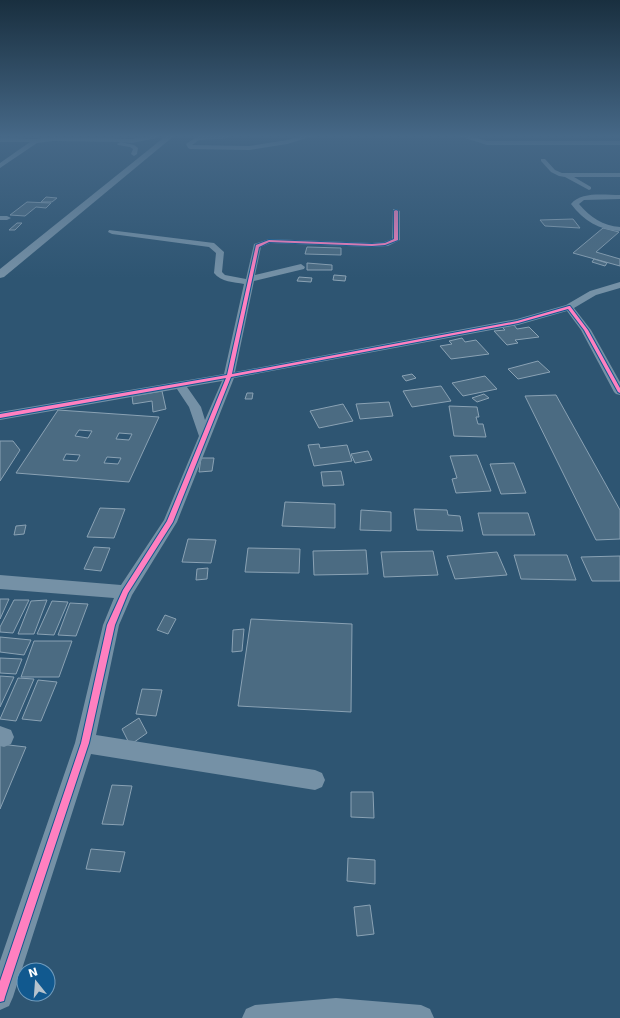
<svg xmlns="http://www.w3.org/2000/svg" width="620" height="1018" font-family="'DejaVu Sans',sans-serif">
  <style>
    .building { fill: #4b6b82; stroke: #8aa2b4; fill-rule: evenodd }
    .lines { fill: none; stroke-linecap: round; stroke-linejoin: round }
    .minor { fill: #7591a6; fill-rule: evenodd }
    .major { fill: #7590a5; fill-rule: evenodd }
    .cycleway-casing { stroke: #11598f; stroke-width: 2 }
    .cycleway { fill: #ff80c0; fill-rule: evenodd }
  </style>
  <rect width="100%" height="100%" fill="#2e5572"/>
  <g class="building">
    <polygon points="46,197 57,198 52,202 41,202"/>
    <polygon points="27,202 51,203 46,208 36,207 25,216 10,215"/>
    <polygon points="573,219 580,228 545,226 540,220"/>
    <polygon points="17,223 22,223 15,230 9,230"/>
    <polygon points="603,228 619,232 596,252 620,259 620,266 573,253"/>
    <polygon points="307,247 341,248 341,255 305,254"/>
    <polygon points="594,259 607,263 605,266 592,262"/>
    <polygon points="307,263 332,265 332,270 307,270"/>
    <polygon points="334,275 346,276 345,281 333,280"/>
    <polygon points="299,277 312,278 311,282 297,281"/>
    <polygon points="514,325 517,329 529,327 539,337 515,340 518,343 507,345 494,331 505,330 502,327"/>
    <polygon points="462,338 465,342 476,340 489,354 451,359 440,346 452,344 449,341"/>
    <polygon points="538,361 550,372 518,379 508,369"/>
    <polygon points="412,374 416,378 406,381 402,376"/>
    <polygon points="485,376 497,389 463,396 452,383"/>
    <polygon points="441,386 451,401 412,407 403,391"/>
    <polygon points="162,391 166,409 153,412 152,401 133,404 132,396"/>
    <polygon points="247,393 253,393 252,399 245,399"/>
    <polygon points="484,394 489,398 477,402 472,398"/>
    <polygon points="556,395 620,510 620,539 596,540 525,396"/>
    <polygon points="389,402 393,416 360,419 356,404"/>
    <polygon points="343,404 353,421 319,428 310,411"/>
    <polygon points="449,406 477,407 479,417 476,417 478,424 483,424 486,437 454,436"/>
    <path d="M 58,410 L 159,417 L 129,482 L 16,473 ZM 79,430 L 92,431 L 88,438 L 75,436 ZM 119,433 L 132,434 L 129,440 L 116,439 ZM 66,454 L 80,455 L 77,461 L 63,460 ZM 107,457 L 121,458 L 118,464 L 104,463 Z"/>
    <polygon points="0,441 13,441 20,450 0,481"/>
    <polygon points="319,444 320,448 347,445 352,461 314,466 308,445"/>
    <polygon points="368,451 372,460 355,463 351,454"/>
    <polygon points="477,455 491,491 456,493 452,479 457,478 450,456"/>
    <polygon points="201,458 214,458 212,471 199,472"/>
    <polygon points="514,463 526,493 501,494 490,464"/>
    <polygon points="341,471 344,485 323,486 321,472"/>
    <polygon points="285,502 335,504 335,528 282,526"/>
    <polygon points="100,508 125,509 114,538 87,537"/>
    <polygon points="414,509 447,510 448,515 460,516 463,531 417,530"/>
    <polygon points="361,510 391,512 391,531 360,530"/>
    <polygon points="478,513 528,513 535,535 483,535"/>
    <polygon points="26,525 24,534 14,535 16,526"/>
    <polygon points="188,539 216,540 211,563 182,562"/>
    <polygon points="94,547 110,548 101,571 84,569"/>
    <polygon points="248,548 300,549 299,573 245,572"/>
    <polygon points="366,550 368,574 314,575 313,551"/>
    <polygon points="433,551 438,575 384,577 381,552"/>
    <polygon points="497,552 507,575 455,579 447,556"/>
    <polygon points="514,555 567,555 576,580 521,579"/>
    <polygon points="620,556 620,581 592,581 581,557"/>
    <polygon points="208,568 207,579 196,580 197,569"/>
    <polygon points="0,599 9,599 0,619"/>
    <polygon points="14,600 29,600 13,633 0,632 0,627"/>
    <polygon points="47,600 34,634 18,634 31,601"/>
    <polygon points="52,601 68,602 54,635 37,634"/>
    <polygon points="70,603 88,604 76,636 58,635"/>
    <polygon points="165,615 176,619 168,634 157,630"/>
    <polygon points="251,619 352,624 351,712 238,706"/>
    <polygon points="244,629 242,651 232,652 233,630"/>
    <polygon points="0,637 31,640 24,655 0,652"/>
    <polygon points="34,641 72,641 59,677 21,677"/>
    <polygon points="0,658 22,659 16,674 0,673"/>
    <polygon points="0,676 14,677 0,707"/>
    <polygon points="18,678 34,679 16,721 0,719"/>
    <polygon points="38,680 57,682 41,721 22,719"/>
    <polygon points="142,689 162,690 156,716 136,714"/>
    <polygon points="139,718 147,733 130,745 122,729"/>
    <polygon points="0,744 26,747 0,809"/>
    <polygon points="112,785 132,786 123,825 102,824"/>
    <polygon points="351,792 373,792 374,818 351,817"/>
    <polygon points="91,849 125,852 120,872 86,869"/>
    <polygon points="348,858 375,860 375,884 347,881"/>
    <polygon points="370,905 374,934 357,936 354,907"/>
  </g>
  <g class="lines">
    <g class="minor">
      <polygon points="155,135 158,137 157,138 132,143 121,142 134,145 138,148 137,154 134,156 131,154 133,149 130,147 118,145 117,144 120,142 53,141 37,143 0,168 0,163 30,142 0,142 0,138 36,139 53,137 132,139"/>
      <polygon points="228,135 231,137 230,138 199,140 192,145 249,146 287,140 306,135 317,135 287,144 249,150 190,149 188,148 186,144 198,136"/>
      <polygon points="456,135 467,135 487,141 620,141 620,145 487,145"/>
      <polygon points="541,159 545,159 555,170 562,173 620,173 620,177 574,177 591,187 591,189 589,190 565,177 559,176 551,172 541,161"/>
      <path d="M 620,195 L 620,199 L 584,200 L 579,204 C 590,217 603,226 620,227 L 620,231 C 599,230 584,221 571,204 C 581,191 605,195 620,195 Z"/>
      <path d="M 393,209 L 396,209 L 400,211 L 400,240 L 388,246 L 372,247 L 270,243 L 261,247 L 255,275 L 301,264 L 305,267 L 304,269 L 254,281 L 235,372 L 517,319 L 566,305 L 590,291 L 620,282 L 620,288 L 596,295 L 574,308 L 591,330 L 620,382 L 620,395 L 616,394 L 614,392 L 581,330 L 567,311 L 518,325 L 234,378 L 177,522 L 132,595 L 119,625 L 96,735 L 315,770 L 322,773 L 325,780 L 322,787 L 315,790 L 91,754 L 13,997 L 9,1006 L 0,1010 L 0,961 L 75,743 L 103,625 L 114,598 L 0,589 L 0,575 L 121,585 L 164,520 L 199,436 L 189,407 L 177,389 L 0,420 L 0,412 L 224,374 L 244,284 C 234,282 221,282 214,273 L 216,253 L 209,247 L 112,234 L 108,232 L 109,230 L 214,243 L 224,252 L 222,272 L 225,275 L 246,279 L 254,244 L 269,239 L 372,243 L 384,242 L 392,239 ZM 222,381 L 205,420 L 201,407 L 187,387 Z"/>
      <polygon points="0,216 7,216 11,218 7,220 0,220"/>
      <polygon points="0,726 11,730 14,737 11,744 4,747 0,746"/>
      <polygon points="336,998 421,1005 430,1009 434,1018 242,1018 246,1009 255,1005"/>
    </g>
    <polygon class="major" points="167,135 175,135 4,277 0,278 0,269"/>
    <g class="cycleway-casing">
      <polygon id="cycleway" points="396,210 398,211 398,240 385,245 372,246 269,242 259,247 232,374 517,321 569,306 570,306 588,330 620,388 620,393 618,392 584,330 568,309 518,323 231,377 173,522 128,593 115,625 89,743 5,997 4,1001 0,1002 0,981 81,743 107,625 123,590 167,521 226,378 0,418 0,414 227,375 256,245 269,240 372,244 385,243 394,239 394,211"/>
    </g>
    <use href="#cycleway" class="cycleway"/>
  </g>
  <linearGradient id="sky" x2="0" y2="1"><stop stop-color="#192f3f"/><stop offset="0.49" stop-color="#466887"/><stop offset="1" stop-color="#466887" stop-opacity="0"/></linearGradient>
  <rect width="620" height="278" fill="url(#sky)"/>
  <g transform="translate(36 982) rotate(343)"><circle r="19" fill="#11598f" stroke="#709bbc"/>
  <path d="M0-3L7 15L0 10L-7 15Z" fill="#b6c4ce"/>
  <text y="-6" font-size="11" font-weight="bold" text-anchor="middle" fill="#ffffff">N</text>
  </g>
</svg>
